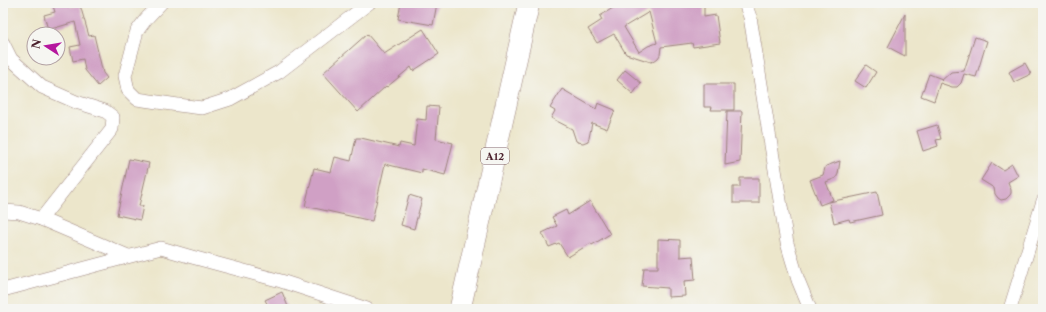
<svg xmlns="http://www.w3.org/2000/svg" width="1046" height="312" font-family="'Libre Caslon Text',serif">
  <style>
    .building { fill: #d0a0c5; fill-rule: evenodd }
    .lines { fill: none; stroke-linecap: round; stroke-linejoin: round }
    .minor-casing { stroke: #9b827b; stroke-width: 14 }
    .primary-casing { stroke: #9b827b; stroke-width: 22 }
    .minor { stroke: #fff; stroke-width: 13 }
    .primary { stroke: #fff; stroke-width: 21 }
    .labels { text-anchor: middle; stroke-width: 3; stroke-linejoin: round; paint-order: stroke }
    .shield { fill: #f6f6f2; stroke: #7e6067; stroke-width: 1 }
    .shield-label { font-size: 10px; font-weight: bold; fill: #4a1f2b }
  </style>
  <rect width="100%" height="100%" fill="#f6f6f2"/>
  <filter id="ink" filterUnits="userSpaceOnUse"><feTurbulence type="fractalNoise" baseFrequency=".025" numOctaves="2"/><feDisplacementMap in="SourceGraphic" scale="8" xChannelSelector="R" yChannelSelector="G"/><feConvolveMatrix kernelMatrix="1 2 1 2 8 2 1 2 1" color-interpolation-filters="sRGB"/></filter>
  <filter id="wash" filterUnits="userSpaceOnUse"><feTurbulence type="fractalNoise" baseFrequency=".012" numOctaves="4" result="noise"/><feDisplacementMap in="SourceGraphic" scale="16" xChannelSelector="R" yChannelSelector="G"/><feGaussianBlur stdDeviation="0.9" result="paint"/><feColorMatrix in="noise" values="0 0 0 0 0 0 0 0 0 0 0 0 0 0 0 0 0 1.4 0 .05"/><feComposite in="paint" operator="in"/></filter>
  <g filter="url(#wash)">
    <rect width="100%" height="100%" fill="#ece6cb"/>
    <g id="blocks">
      <g class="building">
        <polygon points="52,3 70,3 71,7 80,5 89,36 94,35 103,73 107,78 98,86 85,70 83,59 73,61 70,47 80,45 75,22 48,30 44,15 55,12"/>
        <polygon points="401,3 437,3 433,25 398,19"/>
        <path d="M 621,3 L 704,3 L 704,17 L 716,15 L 720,43 L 693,47 L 692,43 L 661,47 L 660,55 L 658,58 L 654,61 L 651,62 L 626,54 L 614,34 L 597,43 L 588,29 L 602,20 L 600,16 ZM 649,12 L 657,43 L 648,46 L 639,52 L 624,27 Z"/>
        <polygon points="905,14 905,56 888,47"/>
        <polygon points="423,29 439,54 413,71 411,67 387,87 386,86 358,112 323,73 367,34 384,54"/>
        <polygon points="975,37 987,41 976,77 964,74 961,83 957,87 952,87 940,83 934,101 921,96 929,74 942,79 941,81 951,72 964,71"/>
        <polygon points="1025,63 1031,74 1014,82 1009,72"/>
        <polygon points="866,65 876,72 866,88 855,81"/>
        <polygon points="625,70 641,83 633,94 617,80"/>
        <polygon points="704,84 734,84 734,110 711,110 712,107 704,107"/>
        <polygon points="562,89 596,109 598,103 615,110 607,129 592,123 589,138 588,141 583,143 578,142 576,141 572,129 551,118 555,111 550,108"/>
        <polygon points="427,106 439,107 436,139 453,143 445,175 422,169 422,173 385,164 372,221 305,206 314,168 331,172 335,157 351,161 356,138 361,138 399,147 400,143 414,146 417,119 426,120"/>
        <polygon points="727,111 742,111 740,162 725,165"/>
        <polygon points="937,125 941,139 936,140 938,146 923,151 917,131"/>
        <polygon points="129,159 149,163 139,206 143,206 140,220 117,215"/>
        <polygon points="840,161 838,174 836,178 826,182 833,200 820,205 810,180 823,175 825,168 826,166"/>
        <polygon points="992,163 1003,170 1012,164 1018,176 1008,182 1011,190 1011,193 1010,195 1006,199 1001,200 998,198 995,194 994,188 981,180"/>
        <polygon points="740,178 759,178 759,203 733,203 733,187 740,187"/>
        <polygon points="877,192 882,215 850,222 849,219 834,223 829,202"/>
        <polygon points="409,195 422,199 414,229 401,225"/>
        <polygon points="590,201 610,234 592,245 591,243 568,257 559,243 549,247 542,233 557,226 552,217 566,210 568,215"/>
        <polygon points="658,239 680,240 680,257 693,256 695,280 684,281 685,296 668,297 668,288 642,286 644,268 658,268"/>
        <polygon points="282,292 289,309 270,309 265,300"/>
      </g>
    </g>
  </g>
  <g filter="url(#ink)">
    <use href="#blocks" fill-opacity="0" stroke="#9b827b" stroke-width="1"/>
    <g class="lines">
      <g class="minor-casing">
        <g id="minor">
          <polyline points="161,3 146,19 137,31 125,76 128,90 137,99 178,105 202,108 230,99 279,72 369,3"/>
          <polyline points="745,3 750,17 787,243 798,280 810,309"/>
          <polyline points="3,43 11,59 42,87 76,102 105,111 113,117 112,129 41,219"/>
          <polyline points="3,211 19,212 41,219 128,256"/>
          <polyline points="3,290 161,248 192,257 281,281 367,309"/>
          <polyline points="1010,309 1043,201"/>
        </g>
      </g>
      <g class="primary-casing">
        <polyline id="primary" points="460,309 529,3"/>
      </g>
      <use href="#minor" class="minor"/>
      <use href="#primary" class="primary"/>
    </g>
  </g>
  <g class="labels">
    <rect class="shield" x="481" y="148" width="28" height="16" rx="3"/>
    <g class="shield-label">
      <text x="495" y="160">A12</text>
    </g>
  </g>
  <rect width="1046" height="312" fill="none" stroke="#f6f6f2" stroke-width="16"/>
  <g transform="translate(46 46) rotate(282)"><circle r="19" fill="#f6f6f2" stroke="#b1a0a2"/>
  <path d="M0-3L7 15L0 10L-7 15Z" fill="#b5179e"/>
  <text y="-6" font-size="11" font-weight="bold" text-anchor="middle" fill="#4a1f2b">N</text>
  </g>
</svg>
